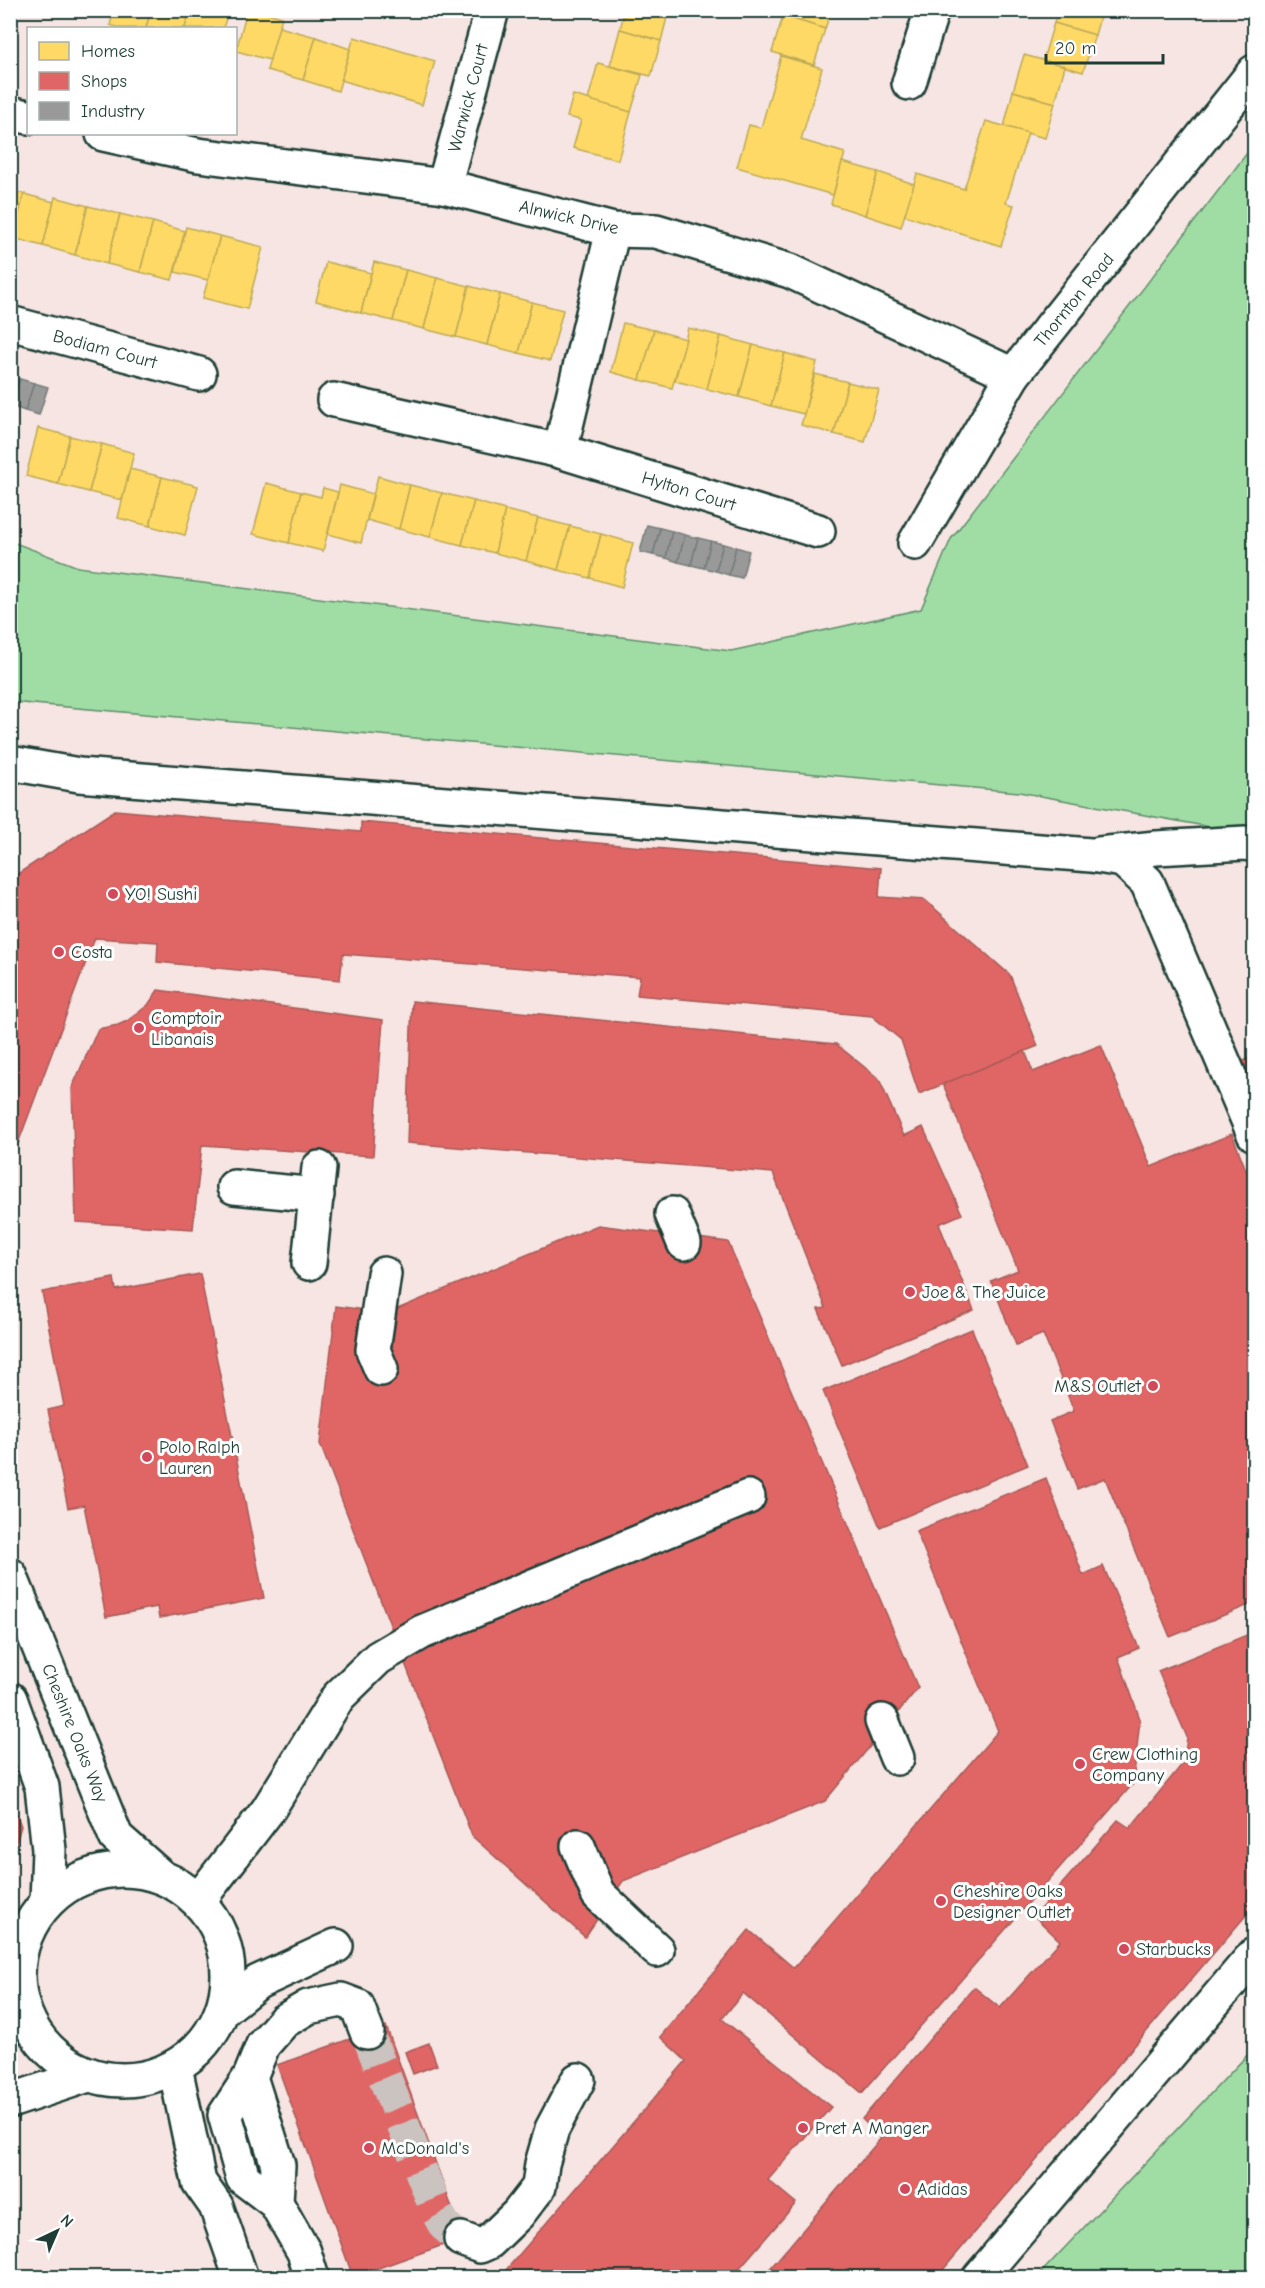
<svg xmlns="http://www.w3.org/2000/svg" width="1265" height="2288" font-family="'Comic Neue',sans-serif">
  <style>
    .green { fill: #a0dda4; stroke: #608d6c; stroke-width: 1.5 }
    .homes { fill: #ffd966; stroke: #bcaa57; stroke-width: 1.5 }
    .shops { fill: #e06666; stroke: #a65a57; stroke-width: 1.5 }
    .industry { fill: #999; stroke: #747d7b; stroke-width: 1.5 }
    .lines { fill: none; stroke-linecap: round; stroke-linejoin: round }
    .minor-tunnel { stroke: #cbc3bf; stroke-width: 33; stroke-dasharray: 33 16; stroke-linecap: butt }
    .minor-casing { stroke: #1f3d34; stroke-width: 38 }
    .minor { stroke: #fff; stroke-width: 33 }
    .poi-dot { fill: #d1495b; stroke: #fff; stroke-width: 2 }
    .labels { text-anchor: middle; stroke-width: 6; stroke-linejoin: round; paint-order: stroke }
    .street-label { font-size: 18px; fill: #1f3d34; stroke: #fff }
    .poi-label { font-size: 18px; fill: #1f3d34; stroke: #fff; text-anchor: start }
  </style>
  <rect width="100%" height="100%" fill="#f6e5e2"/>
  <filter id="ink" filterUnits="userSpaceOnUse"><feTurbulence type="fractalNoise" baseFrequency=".0167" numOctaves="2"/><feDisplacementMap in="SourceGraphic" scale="12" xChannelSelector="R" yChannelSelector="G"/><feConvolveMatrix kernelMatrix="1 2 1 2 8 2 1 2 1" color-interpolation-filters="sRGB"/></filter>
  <g filter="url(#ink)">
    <g class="green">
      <polygon points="1254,144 1254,835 1019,792 11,702 10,541 78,567 731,651 921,609 951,539"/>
      <polygon points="1254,2048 1254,2277 1037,2277"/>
    </g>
    <g class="homes">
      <polygon points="114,10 151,10 146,28 120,28 110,25"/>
      <polygon points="151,10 190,10 185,28 146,28"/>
      <polygon points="190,10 229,10 223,28 185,28"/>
      <polygon points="247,10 256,10 282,17 270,60 236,51"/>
      <polygon points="625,10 669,10 661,41 620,29"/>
      <polygon points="785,10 831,10 825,29 783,16"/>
      <polygon points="1058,10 1102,10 1095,35 1054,23"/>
      <polygon points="783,16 825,29 814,65 772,52"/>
      <polygon points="1054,23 1095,35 1083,72 1043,60"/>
      <polygon points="279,27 316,37 303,80 267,70"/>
      <polygon points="620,29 661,41 651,76 610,66"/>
      <polygon points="316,37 350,49 338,91 303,80"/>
      <polygon points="354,37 435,61 422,105 341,80"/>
      <polygon points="1024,55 1065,66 1055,103 1013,91"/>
      <polygon points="781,56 822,68 801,140 845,153 833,195 737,167 749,125 761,128"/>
      <polygon points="598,63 642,75 631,112 588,100"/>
      <polygon points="1013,91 1055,103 1045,138 1004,127"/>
      <polygon points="573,95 631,112 618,160 573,148 581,120 567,117"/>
      <polygon points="986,121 1028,133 1006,203 1014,205 1001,246 904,215 917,174 964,189"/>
      <polygon points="842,162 878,172 865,215 831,204"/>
      <polygon points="878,172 914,184 901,227 865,215"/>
      <polygon points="10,191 24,194 13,238 10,238"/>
      <polygon points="24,194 54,202 43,246 13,238"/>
      <polygon points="55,197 88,206 75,255 43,246"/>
      <polygon points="88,206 120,214 107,264 75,255"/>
      <polygon points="120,214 153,222 140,272 107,264"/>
      <polygon points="153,222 185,231 172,280 140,272"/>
      <polygon points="186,227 220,236 208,280 175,272"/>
      <polygon points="220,236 263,247 247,309 203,298"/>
      <polygon points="326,262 371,273 361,313 316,301"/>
      <polygon points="374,262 406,270 393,321 361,313"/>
      <polygon points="406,270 437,278 424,329 393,321"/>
      <polygon points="437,278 469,286 456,337 424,329"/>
      <polygon points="469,286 500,294 487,345 456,337"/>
      <polygon points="500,294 532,302 519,353 487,345"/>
      <polygon points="532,302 563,310 550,361 519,353"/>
      <polygon points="623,323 654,330 640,380 611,372"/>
      <polygon points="688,328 721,336 707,389 675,381"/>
      <polygon points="654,330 686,339 672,388 640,380"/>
      <polygon points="721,336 753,345 739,397 707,389"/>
      <polygon points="753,345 785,353 771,406 739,397"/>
      <polygon points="785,353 817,362 804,414 771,406"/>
      <polygon points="815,374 848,382 834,434 801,425"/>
      <polygon points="848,382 879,390 865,442 834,434"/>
      <polygon points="38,428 70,436 58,484 26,476"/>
      <polygon points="70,436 102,444 89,492 58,484"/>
      <polygon points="102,444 134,453 122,500 89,492"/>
      <polygon points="130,469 162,477 150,526 118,518"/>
      <polygon points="378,476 410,485 399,529 367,520"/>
      <polygon points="162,477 198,486 185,535 150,526"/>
      <polygon points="266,483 301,492 289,543 253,534"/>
      <polygon points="340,485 373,494 361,543 328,534"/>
      <polygon points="410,485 442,493 430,537 399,529"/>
      <polygon points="323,488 338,492 323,551 289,543 301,492 321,497"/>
      <polygon points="442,493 474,501 462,545 430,537"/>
      <polygon points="474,501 505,510 495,553 462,545"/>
      <polygon points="505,510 538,518 526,561 495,553"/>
      <polygon points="538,518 570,526 558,570 526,561"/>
      <polygon points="570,526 601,534 590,578 558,570"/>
      <polygon points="601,534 633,543 622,587 590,578"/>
    </g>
    <g class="shops">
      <polygon points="115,810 361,832 361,822 881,868 879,897 925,900 1010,975 1038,1046 919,1094 901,1040 872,1016 637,995 640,977 343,954 340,980 157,962 158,942 95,938 10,1165 10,879"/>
      <polygon points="158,990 383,1020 373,1156 202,1145 193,1229 76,1222 72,1088 98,1029 118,1025 127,1021 148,1005"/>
      <polygon points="412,1001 836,1044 879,1079 904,1136 923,1127 962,1214 939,1224 974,1310 842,1365 818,1309 826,1308 773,1173 407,1143"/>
      <polygon points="1101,1045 1151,1167 1232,1134 1254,1190 1254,1224 1251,1225 1254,1235 1254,1603 1170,1637 1105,1478 1077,1489 1050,1421 1074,1411 1043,1334 1016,1345 991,1281 1018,1270 943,1084 1025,1051 1033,1072"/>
      <polygon points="1254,1057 1254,1098 1238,1063"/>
      <polygon points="598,1225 728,1242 918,1688 825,1801 623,1881 585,1937 472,1836 320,1444 336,1306 388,1313"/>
      <polygon points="200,1274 264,1598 159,1618 157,1607 106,1617 84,1505 68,1508 48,1410 64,1406 42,1292 114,1278 116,1290"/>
      <polygon points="972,1329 1028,1465 880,1527 823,1391"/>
      <polygon points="1046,1478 1083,1575 1103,1566 1139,1648 1118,1657 1140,1719 1133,1784 862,2093 743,1993 730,2009 722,2019 831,2107 768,2180 796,2203 731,2278 499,2278 686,2061 660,2037 749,1930 794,1968 998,1731 916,1531"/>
      <polygon points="1254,1632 1254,1906 936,2278 762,2278 881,2138 862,2119 974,1987 1000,2008 1060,1941 1034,1916 1118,1820 1130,1828 1184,1762 1187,1737 1158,1671"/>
      <polygon points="10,1797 21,1826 10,1864"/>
      <polygon points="386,2026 463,2238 353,2277 277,2065"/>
      <polygon points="429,2043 437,2065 413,2074 405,2052"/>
    </g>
    <g class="industry">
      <polygon points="10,376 20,379 11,406 10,406"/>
      <polygon points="20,379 34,383 25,411 11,406"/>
      <polygon points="34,383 48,387 39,415 25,411"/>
      <polygon points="647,525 660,528 653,555 640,552"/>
      <polygon points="660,528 672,531 666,558 653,555"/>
      <polygon points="672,531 685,535 678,562 666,558"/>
      <polygon points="685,535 698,538 691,565 678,562"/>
      <polygon points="698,538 711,541 704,568 691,565"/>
      <polygon points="711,541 723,544 716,571 704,568"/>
      <polygon points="723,544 736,547 729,575 716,571"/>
      <polygon points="736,547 749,551 742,578 729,575"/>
    </g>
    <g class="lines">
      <polyline class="minor-tunnel" points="367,2032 437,2212 445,2226 461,2239"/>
      <g class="minor-casing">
        <g id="minor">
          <polyline points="909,83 932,10"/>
          <polyline points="10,113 28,117"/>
          <polyline points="103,134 198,155 444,186 613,230 656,231 790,271 1013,375"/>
          <polyline points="444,186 492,10"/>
          <polyline points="10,323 199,374"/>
          <polyline points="334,400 560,451 613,230"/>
          <polyline points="560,451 818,531"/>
          <polyline points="915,543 1013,375 1254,72"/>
          <polyline points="10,763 79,775 1091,855 1123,860 1147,882 1254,1134"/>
          <polyline points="1099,854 1156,848 1245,843 1254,845"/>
          <polyline points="234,1187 317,1195"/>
          <polyline points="672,1214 684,1243"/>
          <polyline points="309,1263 319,1168"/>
          <polyline points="381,1369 373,1350 384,1274"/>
          <polyline points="10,1575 116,1837 160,1876"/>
          <polyline points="10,1699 42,1787 49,1850 47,1901"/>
          <polyline points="882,1721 897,1758"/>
          <polyline points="578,1846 598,1894 657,1950"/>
          <circle cx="123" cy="1975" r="105"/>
          <polyline points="198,1901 268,1810 338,1697 378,1658 422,1632 748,1497"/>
          <polyline points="222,2011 258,1982 336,1946"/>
          <polyline points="175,2067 199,2182 216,2206 241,2278"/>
          <polyline points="250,2077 225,2115 243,2178 276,2203"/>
          <polyline points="10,2101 88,2075"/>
          <polyline points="461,2239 480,2246 489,2242 518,2214 539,2187 542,2164 552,2129 578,2080"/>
          <polyline points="312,2278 304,2252 276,2203 278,2165 250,2077 263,2045 284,2021 308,2007 341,2000 357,2006 367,2032"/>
          <polyline points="979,2278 1254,1955"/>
        </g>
      </g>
      <use href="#minor" class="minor"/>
    </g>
  </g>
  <g class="poi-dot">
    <circle cx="113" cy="894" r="6"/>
    <circle cx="59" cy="952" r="6"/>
    <circle cx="139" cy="1028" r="6"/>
    <circle cx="910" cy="1292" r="6"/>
    <circle cx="1153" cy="1386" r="6"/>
    <circle cx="147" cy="1457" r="6"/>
    <circle cx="1080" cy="1764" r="6"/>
    <circle cx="941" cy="1901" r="6"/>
    <circle cx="1124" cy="1949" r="6"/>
    <circle cx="803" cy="2128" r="6"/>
    <circle cx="369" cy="2148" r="6"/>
    <circle cx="905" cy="2189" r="6"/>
  </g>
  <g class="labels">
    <g class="street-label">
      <text transform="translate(468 98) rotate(-75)" y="6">Warwick Court</text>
      <text transform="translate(569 217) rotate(13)" y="6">Alnwick Drive</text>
      <text transform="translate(1074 300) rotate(-51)" y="6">Thornton Road</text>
      <text transform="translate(105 349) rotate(15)" y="6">Bodiam Court</text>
      <text transform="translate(689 491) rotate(17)" y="6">Hylton Court</text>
      <text transform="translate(75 1733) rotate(68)" y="6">Cheshire Oaks Way</text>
    </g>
    <g class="poi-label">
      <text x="125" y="900">YO! Sushi</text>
      <text x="71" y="958">Costa</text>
      <text x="151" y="1024">Comptoir<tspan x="151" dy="21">Libanais</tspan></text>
      <text x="922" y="1298">Joe &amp; The Juice</text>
      <text x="1141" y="1392" text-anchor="end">M&amp;S Outlet</text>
      <text x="159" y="1453">Polo Ralph<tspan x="159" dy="21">Lauren</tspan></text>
      <text x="1092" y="1760">Crew Clothing<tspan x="1092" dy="21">Company</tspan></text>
      <text x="953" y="1897">Cheshire Oaks<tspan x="953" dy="21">Designer Outlet</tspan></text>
      <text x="1136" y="1955">Starbucks</text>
      <text x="815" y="2134">Pret A Manger</text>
      <text x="381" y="2154">McDonald's</text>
      <text x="917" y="2195">Adidas</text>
    </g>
  </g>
  <rect width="1265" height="2288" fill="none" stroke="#fff" stroke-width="36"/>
  <rect x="18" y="18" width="1229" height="2252" fill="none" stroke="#1f3d34" stroke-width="2" filter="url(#ink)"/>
  <rect x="27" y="27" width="210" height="108" fill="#ffffff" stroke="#a5b1ae" stroke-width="1.5"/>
  <rect x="39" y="42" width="30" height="18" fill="#ffd966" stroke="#a5b1ae" stroke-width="1.5"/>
  <text x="81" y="57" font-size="18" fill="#1f3d34">Homes</text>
  <rect x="39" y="72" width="30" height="18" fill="#e06666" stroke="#a5b1ae" stroke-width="1.5"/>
  <text x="81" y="87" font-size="18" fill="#1f3d34">Shops</text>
  <rect x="39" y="102" width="30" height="18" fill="#999999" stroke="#a5b1ae" stroke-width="1.5"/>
  <text x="81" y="117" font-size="18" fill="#1f3d34">Industry</text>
  <g transform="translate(57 2231) rotate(44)" stroke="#ffffff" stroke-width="4.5" paint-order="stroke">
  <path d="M0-4.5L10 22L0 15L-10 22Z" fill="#1f3d34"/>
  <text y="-9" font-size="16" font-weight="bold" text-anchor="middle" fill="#1f3d34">N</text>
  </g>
  <path d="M1046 54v9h117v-9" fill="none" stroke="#1f3d34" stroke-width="3"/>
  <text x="1055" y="54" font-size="18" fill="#1f3d34" stroke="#ffffff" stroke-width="4.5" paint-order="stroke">20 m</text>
</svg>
